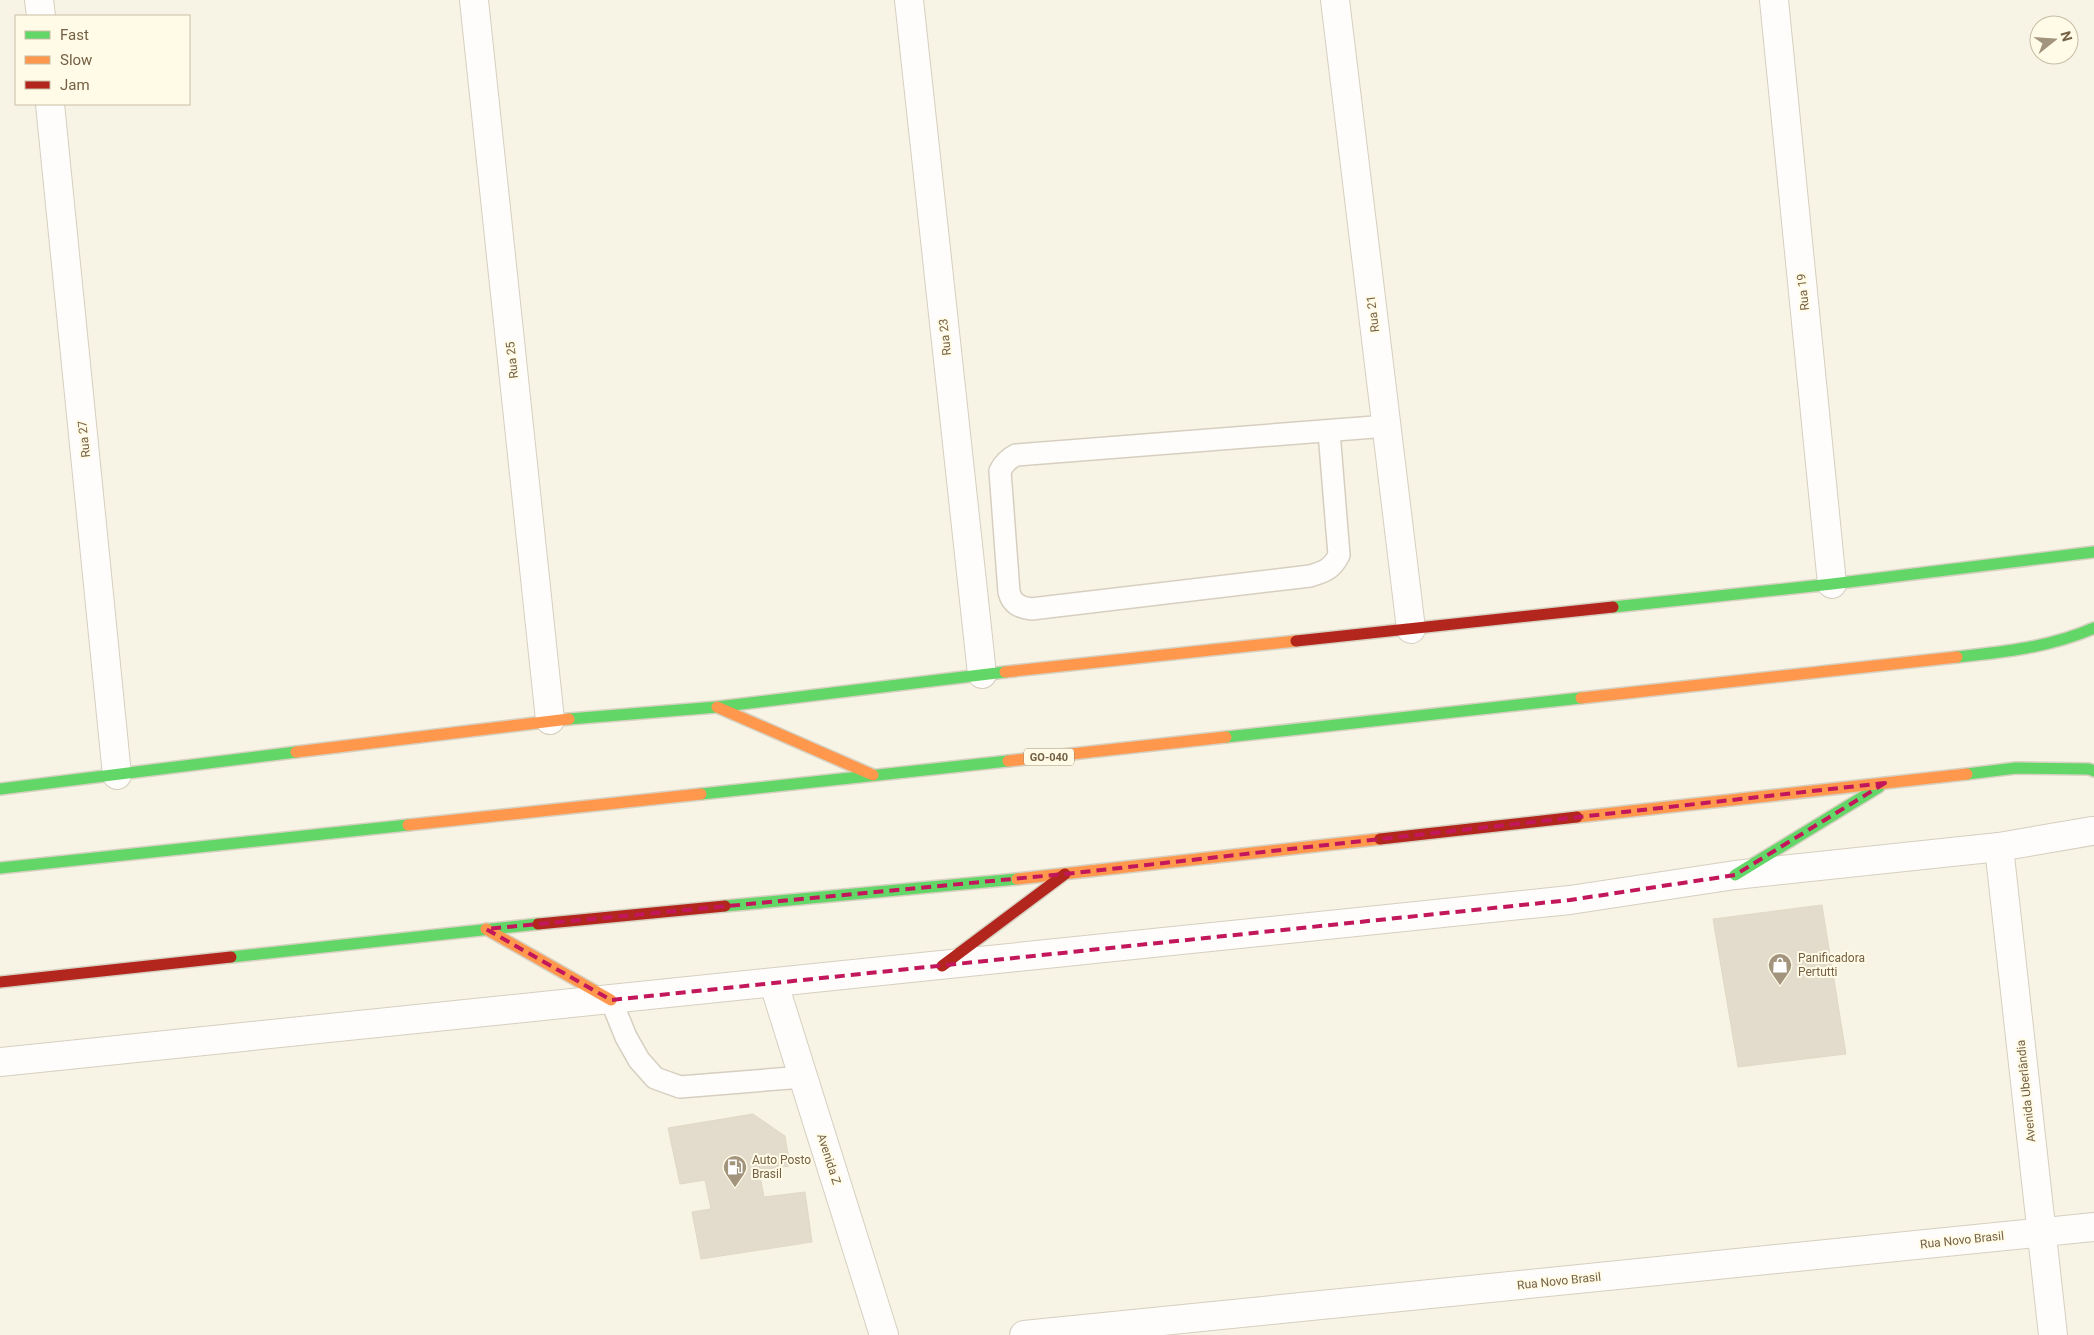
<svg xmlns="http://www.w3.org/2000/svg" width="2094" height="1335" font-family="Roboto,sans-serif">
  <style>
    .building { fill: #e3dccc; stroke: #e0d8c7 }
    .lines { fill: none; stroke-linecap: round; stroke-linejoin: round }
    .lane-casing { stroke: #d6cfc0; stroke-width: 24 }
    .street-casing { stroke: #d6cfc0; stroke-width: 30 }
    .fast-casing { stroke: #d7d1c2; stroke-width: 14 }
    .slow-casing { stroke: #d7d1c2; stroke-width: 14 }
    .jam-casing { stroke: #d7d1c2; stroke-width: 14 }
    .lane { stroke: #fefdfb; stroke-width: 21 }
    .street { stroke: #fefdfb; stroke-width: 28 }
    .fast { stroke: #63d668; stroke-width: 11 }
    .slow { stroke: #ff974d; stroke-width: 11 }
    .jam { stroke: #b3261e; stroke-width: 11 }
    .marked { fill: none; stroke: #c2185b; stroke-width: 4; stroke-dasharray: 10 6; stroke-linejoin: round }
    .labels { text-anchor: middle; stroke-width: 4; stroke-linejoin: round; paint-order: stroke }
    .shield { fill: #fffbe6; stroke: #9e8f75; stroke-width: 1 }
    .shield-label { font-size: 11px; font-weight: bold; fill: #756145 }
    .street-label { font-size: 12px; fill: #756145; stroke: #fffbe6 }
    .poi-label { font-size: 12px; fill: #756145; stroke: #fffbe6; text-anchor: start }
  </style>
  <rect width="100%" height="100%" fill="#f7f4e5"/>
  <g class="building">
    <polygon points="1822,905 1846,1054 1738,1067 1713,919"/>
    <polygon points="753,1114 785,1136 790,1166 759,1170 764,1197 805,1192 812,1242 701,1259 692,1212 711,1209 705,1180 680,1184 668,1128"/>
  </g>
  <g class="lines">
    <g class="lane-casing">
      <g id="lane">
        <path d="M 1329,432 L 1339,555 C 1332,569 1324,572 1310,576 L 1031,609 C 1019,607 1012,604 1009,592 L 1000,471 C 1004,463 1008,459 1016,455 L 1387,426"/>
        <polyline points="611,1000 626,1037 639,1060 655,1078 680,1087 803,1077"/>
      </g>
    </g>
    <g class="street-casing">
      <g id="street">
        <polyline points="39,0 41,16"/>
        <polyline points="474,0 550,720"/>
        <polyline points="909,0 982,674"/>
        <polyline points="1335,0 1411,629"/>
        <polyline points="1774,0 1832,584"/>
        <polyline points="50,104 117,775"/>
        <polyline points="1999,847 2053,1335"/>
        <polyline points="774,984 884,1335"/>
        <polyline points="0,1062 1570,900 1735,875 1999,847 2092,831"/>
        <polyline points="1024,1335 2094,1227"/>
      </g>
    </g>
    <g class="fast-casing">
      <g id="fast">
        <polyline points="1613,607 1832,584 2094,552"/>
        <path d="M 1957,657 C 2004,652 2051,647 2094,628"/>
        <polyline points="569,719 717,707 1005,672"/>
        <polyline points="1226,737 1581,698"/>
        <polyline points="1967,774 2016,768 2089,769 2094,771"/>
        <polyline points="0,789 296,752"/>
        <polyline points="701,794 1008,761"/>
        <polyline points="0,868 408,825"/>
        <polyline points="1735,875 1879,787"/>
        <polyline points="725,906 1017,879"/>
        <polyline points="231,957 538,924"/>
      </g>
    </g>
    <g class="slow-casing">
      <g id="slow">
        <polyline points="1005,672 1296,641"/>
        <polyline points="1581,698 1957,657"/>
        <polyline points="717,707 873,775"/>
        <polyline points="296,752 569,719"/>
        <polyline points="1008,761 1226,737"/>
        <polyline points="1577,817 1967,774"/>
        <polyline points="408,825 701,794"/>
        <polyline points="1017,879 1380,839"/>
        <polyline points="486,929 611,1000"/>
      </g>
    </g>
    <g class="jam-casing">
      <g id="jam">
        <polyline points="1296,641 1613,607"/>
        <polyline points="1380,839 1577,817"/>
        <polyline points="538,924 725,906"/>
        <polyline points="942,966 1065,874"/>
        <polyline points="0,982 231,957"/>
      </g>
    </g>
    <use href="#lane" class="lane"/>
    <use href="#street" class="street"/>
    <use href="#fast" class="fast"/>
    <use href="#slow" class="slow"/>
    <use href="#jam" class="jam"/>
  </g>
  <path class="marked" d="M 1885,783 L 1735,875 L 1570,900 L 611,1000 L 486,929 L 1065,874 Z"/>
  <defs>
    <g id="shop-pin" transform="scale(1.25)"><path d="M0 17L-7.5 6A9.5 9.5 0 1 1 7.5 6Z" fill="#a2947d" stroke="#fffbe6"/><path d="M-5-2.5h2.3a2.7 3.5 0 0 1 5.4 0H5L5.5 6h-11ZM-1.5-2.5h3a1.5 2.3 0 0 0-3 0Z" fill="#fff"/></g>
    <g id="fuel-pin" transform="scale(1.25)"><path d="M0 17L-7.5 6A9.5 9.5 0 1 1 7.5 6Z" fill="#a2947d" stroke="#fffbe6"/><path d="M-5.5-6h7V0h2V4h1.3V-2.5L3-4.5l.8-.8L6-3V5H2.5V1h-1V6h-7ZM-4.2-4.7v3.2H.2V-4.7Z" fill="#fff"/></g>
  </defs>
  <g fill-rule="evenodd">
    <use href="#shop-pin" x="1780" y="965"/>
    <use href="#fuel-pin" x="735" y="1167"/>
  </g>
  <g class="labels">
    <rect class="shield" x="1024" y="748.5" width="50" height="17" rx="4"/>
    <g class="shield-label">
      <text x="1049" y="761">GO-040</text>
    </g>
    <g class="street-label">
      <text transform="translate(1803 292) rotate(-96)" y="4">Rua 19</text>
      <text transform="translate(1373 314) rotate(-97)" y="4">Rua 21</text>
      <text transform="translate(945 337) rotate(-96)" y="4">Rua 23</text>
      <text transform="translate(512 360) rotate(-96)" y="4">Rua 25</text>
      <text transform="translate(84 439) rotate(-96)" y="4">Rua 27</text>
      <text transform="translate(2026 1091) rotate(-96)" y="4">Avenida Uberlândia</text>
      <text transform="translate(829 1159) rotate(72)" y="4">Avenida Z</text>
      <text transform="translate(1962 1240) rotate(-6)" y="4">Rua Novo Brasil</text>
      <text transform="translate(1559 1281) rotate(-6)" y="4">Rua Novo Brasil</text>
    </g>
    <g class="poi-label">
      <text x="1798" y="962">Panificadora<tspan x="1798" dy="14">Pertutti</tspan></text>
      <text x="752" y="1164">Auto Posto<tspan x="752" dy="14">Brasil</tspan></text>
    </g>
  </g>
  <rect x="15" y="15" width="175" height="90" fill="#fffbe6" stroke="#c8bda6"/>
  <rect x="25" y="31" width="25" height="8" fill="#63d668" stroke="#c8bda6"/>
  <text x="60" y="40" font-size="15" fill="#756145">Fast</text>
  <rect x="25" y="56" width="25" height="8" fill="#ff974d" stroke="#c8bda6"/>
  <text x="60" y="65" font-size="15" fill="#756145">Slow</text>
  <rect x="25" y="81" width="25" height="8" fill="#b3261e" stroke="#c8bda6"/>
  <text x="60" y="90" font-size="15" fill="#756145">Jam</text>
  <g transform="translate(2054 40) rotate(73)"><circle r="24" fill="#fffbe6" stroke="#c8bda6"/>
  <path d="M0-4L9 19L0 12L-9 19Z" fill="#a2947d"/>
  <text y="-8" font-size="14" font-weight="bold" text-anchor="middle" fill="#756145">N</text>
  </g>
</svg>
